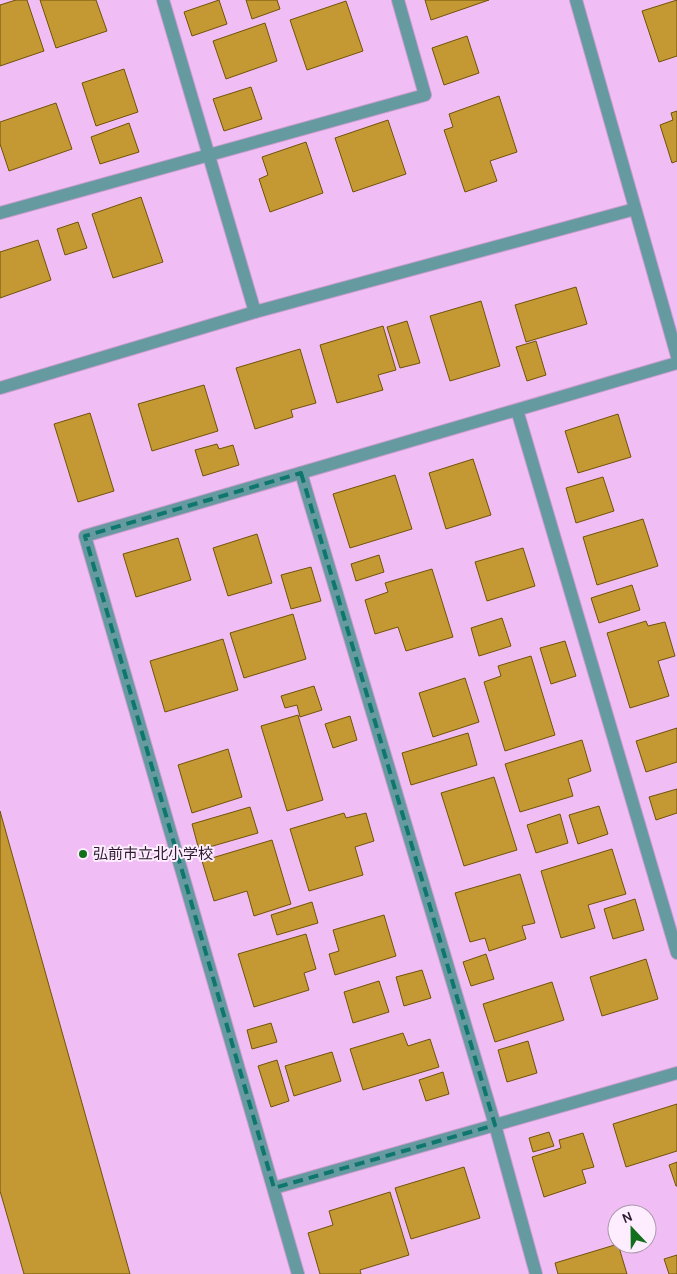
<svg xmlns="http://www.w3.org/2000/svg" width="677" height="1274" font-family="Karla,'Noto Sans JP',sans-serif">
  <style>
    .building { fill: #c49832; stroke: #715307 }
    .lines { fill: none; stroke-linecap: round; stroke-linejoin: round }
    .minor-casing { stroke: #c99dcd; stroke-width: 14 }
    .minor { stroke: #659aa0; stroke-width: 12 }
    .marked { fill: none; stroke: #0f766e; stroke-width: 4; stroke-dasharray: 10 6; stroke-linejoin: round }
    .poi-dot { fill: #126f1b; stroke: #fdedfe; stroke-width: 2 }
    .labels { text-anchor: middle; stroke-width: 4; stroke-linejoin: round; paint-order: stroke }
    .poi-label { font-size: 15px; fill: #2c1a2e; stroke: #fdedfe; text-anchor: start }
  </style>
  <rect width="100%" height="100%" fill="#f0bef5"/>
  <g class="building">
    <polygon points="16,0 27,0 44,51 0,66 0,5"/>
    <polygon points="40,0 96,0 107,31 56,48"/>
    <polygon points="219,0 227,24 192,36 184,12"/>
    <polygon points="246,0 277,0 280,9 252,19"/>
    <polygon points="425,0 489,0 431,20"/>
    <polygon points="677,0 677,56 659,62 642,11"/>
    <polygon points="346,1 363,51 307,70 290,20"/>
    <polygon points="265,23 277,61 226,79 213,41"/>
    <polygon points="467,36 479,73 444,85 432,48"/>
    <polygon points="124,69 138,112 96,126 82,83"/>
    <polygon points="251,87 262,119 224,131 213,99"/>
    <polygon points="499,96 517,152 490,161 497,181 465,192 444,130 453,127 449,114"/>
    <polygon points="56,103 72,149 9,171 0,144 0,122"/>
    <polygon points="677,111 677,161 672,163 660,125 673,120 671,113"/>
    <polygon points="388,120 406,174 353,192 335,138"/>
    <polygon points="129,123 139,152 100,164 91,137"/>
    <polygon points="306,142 323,193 270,212 259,179 268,175 262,157"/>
    <polygon points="141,197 163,262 113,278 92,214"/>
    <polygon points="78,222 87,248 65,255 57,229"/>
    <polygon points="38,240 51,280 0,298 0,252"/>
    <polygon points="576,287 587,324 526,342 515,305"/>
    <polygon points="481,301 500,366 450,381 430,316"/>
    <polygon points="407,321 420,363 400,368 387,327"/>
    <polygon points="383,326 396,370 378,375 383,390 337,403 320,345"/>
    <polygon points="536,341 546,375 527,381 516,347"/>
    <polygon points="300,349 316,403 291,410 293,417 255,429 236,368"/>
    <polygon points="204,385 218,431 152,451 138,404"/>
    <polygon points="90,413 114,491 78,502 54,424"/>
    <polygon points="618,414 631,457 578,473 565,431"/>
    <polygon points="217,444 219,449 233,445 239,465 203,476 195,450"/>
    <polygon points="473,459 491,515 446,529 429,473"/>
    <polygon points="395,475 412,529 350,548 333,494"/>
    <polygon points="603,477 614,511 576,523 566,488"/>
    <polygon points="643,519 658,566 597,585 583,537"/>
    <polygon points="257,534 272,583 228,596 213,548"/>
    <polygon points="178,538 191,580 136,597 123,554"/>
    <polygon points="523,548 535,586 487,601 475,562"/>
    <polygon points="379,555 384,572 356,581 351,564"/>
    <polygon points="311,567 321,601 291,609 281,575"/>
    <polygon points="432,569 453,637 406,651 398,627 375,634 365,600 388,592 385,583"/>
    <polygon points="632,585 640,610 599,623 591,598"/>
    <polygon points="293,614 306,659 244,678 230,633"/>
    <polygon points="502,618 511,646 479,656 471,628"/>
    <polygon points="646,621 648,626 665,622 675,656 658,661 669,696 630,708 607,633"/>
    <polygon points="223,639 238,690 165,712 150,661"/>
    <polygon points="565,641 576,676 551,684 540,648"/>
    <polygon points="531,656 555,735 505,751 484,682 501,676 498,666"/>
    <polygon points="465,678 479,722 433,737 419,693"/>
    <polygon points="314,686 322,710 300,717 297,705 285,708 281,696"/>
    <polygon points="298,715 323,800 287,811 261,726"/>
    <polygon points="350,716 357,740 333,748 325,724"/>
    <polygon points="677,728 677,762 646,772 636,741"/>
    <polygon points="468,733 477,765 411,785 402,753"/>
    <polygon points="582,740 591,771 568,779 573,796 520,812 505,764"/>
    <polygon points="228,749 242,797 192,813 178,765"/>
    <polygon points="494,777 517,850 464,866 441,793"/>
    <polygon points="677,789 677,813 656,820 649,797"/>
    <polygon points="599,806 608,834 578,844 569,815"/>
    <polygon points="250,807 258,833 199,850 192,824"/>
    <polygon points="0,811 130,1274 24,1274 0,1191"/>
    <polygon points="344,813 346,818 366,813 374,841 355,847 363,875 309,891 290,829"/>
    <polygon points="560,814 568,843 536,853 527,825"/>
    <polygon points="272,840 291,904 254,916 247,891 214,901 202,861"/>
    <polygon points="612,849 626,894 588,905 595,928 561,938 541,871"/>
    <polygon points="520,874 535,923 522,926 526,939 489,951 485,938 470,942 455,893"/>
    <polygon points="635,899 644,930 613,939 604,909"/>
    <polygon points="312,902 318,923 277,935 271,915"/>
    <polygon points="384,915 396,956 335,975 329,954 339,951 333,930"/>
    <polygon points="306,934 316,969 304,973 309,990 254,1007 238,954"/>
    <polygon points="486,954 494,979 471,986 463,962"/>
    <polygon points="646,959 658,999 602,1016 590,977"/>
    <polygon points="422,970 431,998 404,1006 396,977"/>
    <polygon points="379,981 389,1012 353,1023 344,992"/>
    <polygon points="552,982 564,1020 495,1042 483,1004"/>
    <polygon points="271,1023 277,1042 252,1049 247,1030"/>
    <polygon points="403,1033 408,1046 430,1039 439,1067 363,1090 350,1049"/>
    <polygon points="528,1041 537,1073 507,1082 498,1050"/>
    <polygon points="332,1052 341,1081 294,1096 285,1066"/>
    <polygon points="277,1060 289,1101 271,1107 258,1066"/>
    <polygon points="443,1072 449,1094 426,1101 419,1080"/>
    <polygon points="677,1104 677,1151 626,1167 613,1124"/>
    <polygon points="549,1132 554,1146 533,1152 529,1138"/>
    <polygon points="583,1133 594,1167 582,1170 586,1183 544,1197 532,1157 561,1148 559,1140"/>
    <polygon points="677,1162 677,1186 676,1186 669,1165"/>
    <polygon points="464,1167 480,1218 411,1239 395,1188"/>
    <polygon points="390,1192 409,1255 360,1270 361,1274 320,1274 308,1233 333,1225 329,1211"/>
    <polygon points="618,1244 627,1274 558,1274 555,1263"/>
    <polygon points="677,1255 677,1274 669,1274 664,1259"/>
  </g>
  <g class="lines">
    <g class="minor-casing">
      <g id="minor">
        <polyline points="163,0 255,312"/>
        <polyline points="576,0 677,356"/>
        <polyline points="0,213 425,95 398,0"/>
        <polyline points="0,388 255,312 635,209"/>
        <polyline points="517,410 677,953"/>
        <polyline points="301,473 495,1125 536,1274"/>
        <polyline points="274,1188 677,1073"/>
        <polyline points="298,1274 85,536 677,363"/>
      </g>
    </g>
    <use href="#minor" class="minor"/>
  </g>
  <path class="marked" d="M 301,473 L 495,1125 L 274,1188 L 85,536 Z"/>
  <circle class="poi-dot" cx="83" cy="854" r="5"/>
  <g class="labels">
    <g class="poi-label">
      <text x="93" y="859">弘前市立北小学校</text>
    </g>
  </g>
  <g transform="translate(632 1229) rotate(338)"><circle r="24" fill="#fdedfe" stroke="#a999ab"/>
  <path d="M0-4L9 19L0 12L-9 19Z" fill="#126f1b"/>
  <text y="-8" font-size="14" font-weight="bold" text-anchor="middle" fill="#2c1a2e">N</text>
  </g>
</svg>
